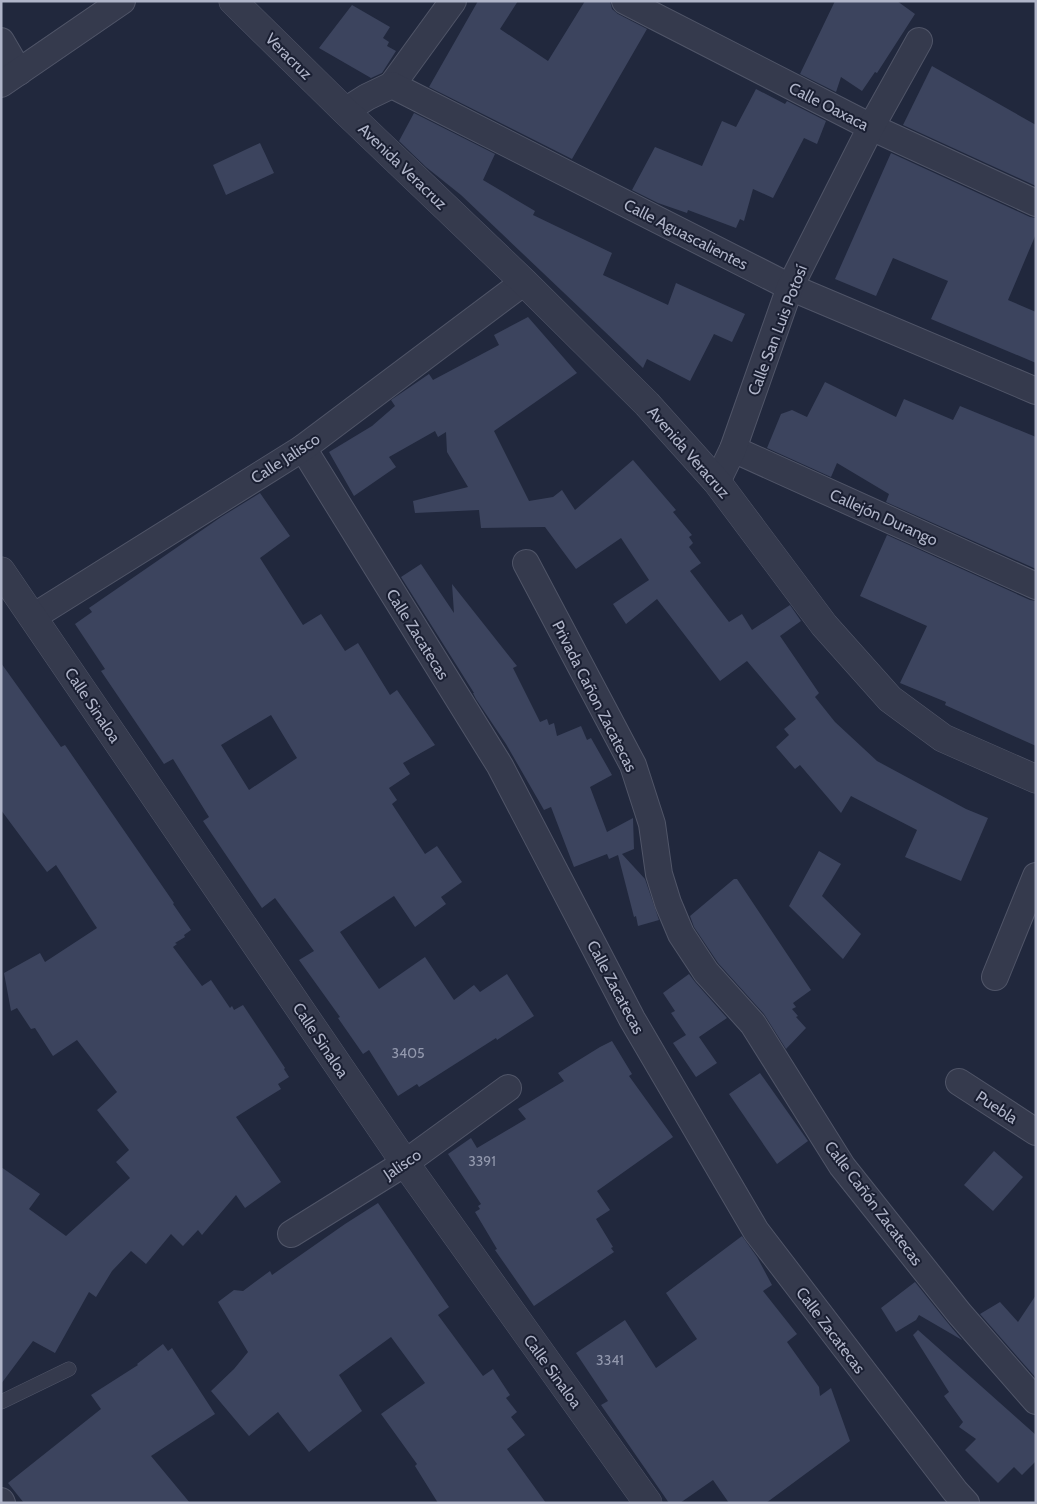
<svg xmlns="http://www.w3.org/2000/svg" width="1037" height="1504" font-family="Cabin,sans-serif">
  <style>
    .building { fill: #3c445e; fill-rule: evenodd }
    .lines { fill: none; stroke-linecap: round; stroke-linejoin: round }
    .service-casing { stroke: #505568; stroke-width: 15 }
    .minor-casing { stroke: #505568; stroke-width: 28 }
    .tertiary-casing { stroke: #505568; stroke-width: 29 }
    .service { stroke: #353a4d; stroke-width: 14 }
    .minor { stroke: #353a4d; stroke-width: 26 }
    .tertiary { stroke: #353a4d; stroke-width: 28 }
    .labels { text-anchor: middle; stroke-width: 4; stroke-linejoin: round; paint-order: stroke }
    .number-label { font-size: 14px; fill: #9399ae }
    .street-label { font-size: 16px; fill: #b0b5c9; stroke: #1a1f32 }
  </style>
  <rect width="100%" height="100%" fill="#21283d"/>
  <g class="building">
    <polygon points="478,1 518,1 500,29 548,61 585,1 610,1 612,9 618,14 647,29 572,159 429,87"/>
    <polygon points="835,1 897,1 915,14 877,73 875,72 862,91 841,77 836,92 800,74"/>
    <polygon points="352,5 390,27 383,38 389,42 387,46 396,51 382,73 371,78 319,48"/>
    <polygon points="932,66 1036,125 1036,186 903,125"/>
    <polygon points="756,89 785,104 787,101 826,121 817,144 804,138 773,198 753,189 744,221 740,219 736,228 688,210 687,213 658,203 632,190 655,147 702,166 722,121 736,127"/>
    <polygon points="414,113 495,154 483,180 535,211 533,215 612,253 603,275 668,305 676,283 745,314 732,342 714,334 690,381 647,359 643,368 461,195 426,167 399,141"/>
    <polygon points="260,143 274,173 226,195 213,165"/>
    <polygon points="891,153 1030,217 1036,218 1036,234 1008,300 1036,312 1036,363 931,319 948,281 893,258 876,296 835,279"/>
    <polygon points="528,317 577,373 494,431 529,501 553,497 562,490 575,510 633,460 676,510 673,512 692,535 689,537 693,543 689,547 701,563 690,571 729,622 742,614 752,630 790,605 801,621 780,636 819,693 815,697 835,722 877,761 966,809 988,818 961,881 905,857 917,830 851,796 841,813 800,765 795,769 776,747 789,735 784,729 796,719 747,661 720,681 657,599 626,624 613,604 649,580 621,538 576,569 545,527 481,528 479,510 415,513 413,501 468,487 447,452 446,432 438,437 435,431 389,457 396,467 354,496 329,452 372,426 395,406 391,400 429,374 433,380 499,345 494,335"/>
    <polygon points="825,382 896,417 904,399 953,420 960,406 1036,437 1036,569 886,502 889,494 837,463 831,477 767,448 781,414 792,410 807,417"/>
    <path d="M 260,493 L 290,536 L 260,558 L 303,625 L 321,614 L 345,651 L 358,643 L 390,695 L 397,690 L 435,745 L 403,763 L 410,774 L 389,788 L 397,800 L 392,804 L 425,854 L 437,846 L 462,882 L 441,897 L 446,904 L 415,927 L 394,896 L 340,932 L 379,989 L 425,957 L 454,1000 L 474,985 L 480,992 L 507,974 L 534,1016 L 497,1040 L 496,1038 L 419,1087 L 417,1084 L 398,1096 L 369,1050 L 363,1054 L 338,1018 L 340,1017 L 299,960 L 314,951 L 275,898 L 262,908 L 203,821 L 209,817 L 173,759 L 164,764 L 101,671 L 105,669 L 75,624 L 92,612 L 89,608 L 221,517 ZM 271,715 L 297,758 L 249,790 L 221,745 Z"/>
    <polygon points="887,535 1030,600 1036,601 1036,746 945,705 946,702 900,683 927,626 860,596"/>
    <polygon points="421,564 454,613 452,584 517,666 513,668 540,722 547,719 549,725 554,723 557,736 581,726 587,740 591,738 612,775 590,787 607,832 633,818 634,849 622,854 645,879 659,920 638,926 636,916 634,917 618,855 609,859 607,854 574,867 551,807 544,810 506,744 476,699 473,693 474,693 401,577"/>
    <polygon points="1,663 61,747 65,745 174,903 173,904 191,930 184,935 185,937 175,943 177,944 173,947 202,986 211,980 230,1008 232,1006 234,1010 243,1005 285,1068 284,1069 289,1077 278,1084 281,1089 236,1117 281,1182 245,1208 236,1195 202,1235 198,1230 183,1246 171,1234 146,1264 131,1251 112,1271 96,1297 89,1292 55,1353 33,1341 1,1384 1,1167 40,1194 29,1209 66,1236 130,1178 116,1162 129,1150 97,1110 117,1092 77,1040 53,1056 35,1028 31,1029 17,1008 11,1011 4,973 40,953 45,962 97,928 56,865 47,872 1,810"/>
    <polygon points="819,851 841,864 822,896 861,934 843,959 789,906"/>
    <polygon points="734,879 737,879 811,990 793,1003 796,1007 792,1009 798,1016 796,1017 806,1028 786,1049 764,1014 718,963 694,927 690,916"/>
    <polygon points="689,974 695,982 727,1018 699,1037 717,1063 696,1077 673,1043 686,1035 671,1013 675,1011 663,993"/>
    <polygon points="612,1041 632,1074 629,1076 673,1137 597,1191 610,1210 596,1219 613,1247 611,1248 614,1252 534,1306 495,1250 497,1249 475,1212 480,1209 478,1206 481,1204 448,1154 471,1138 477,1148 526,1119 518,1109 564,1081 558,1073 600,1047"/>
    <polygon points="760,1073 808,1141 777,1164 729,1094"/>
    <polygon points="994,1151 1023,1177 993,1211 964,1185"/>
    <polygon points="378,1203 449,1307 438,1315 483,1376 493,1369 510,1395 506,1398 517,1412 511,1417 525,1435 507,1449 546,1503 438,1503 415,1466 417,1464 381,1414 425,1383 391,1337 339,1375 362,1411 309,1452 278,1412 249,1436 211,1391 234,1369 248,1352 218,1302 234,1290 243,1291 270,1271 272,1275 345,1224"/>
    <polygon points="742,1236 757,1257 772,1285 763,1291 797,1334 787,1342 819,1387 820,1396 831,1388 850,1441 766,1503 729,1503 713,1480 680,1503 669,1503 601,1405 608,1401 576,1353 625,1320 656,1368 697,1339 666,1293"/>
    <polygon points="915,1282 947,1322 962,1340 919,1315 916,1320 896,1332 881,1308"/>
    <polygon points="1036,1295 1036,1378 980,1314 1000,1302 1018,1322"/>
    <polygon points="918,1330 1036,1435 1036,1461 1022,1475 1014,1467 998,1483 965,1450 976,1439 959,1427 963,1422 944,1396 949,1392 913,1335"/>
    <polygon points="163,1344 168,1351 172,1348 215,1414 151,1456 190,1503 24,1503 8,1483 101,1409 91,1395 138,1365 137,1364"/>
  </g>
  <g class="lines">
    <g class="service-casing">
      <polyline id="service" points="1,1402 69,1369"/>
    </g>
    <g class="minor-casing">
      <g id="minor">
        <polyline points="625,1 871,127 1036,203"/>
        <polyline points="1,41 19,72"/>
        <polyline points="1,84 122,1"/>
        <polyline points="392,85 453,1"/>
        <polyline points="345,111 367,97 392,85 790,287 1036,391"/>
        <polyline points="303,448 500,766 632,1019 756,1231 955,1491 966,1503"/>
        <polyline points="733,449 1036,586"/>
        <polyline points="717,482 733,449 790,287 871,127 919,41"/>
        <polyline points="526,563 633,765 652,824 659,874 668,903 681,934 706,972 753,1024 842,1166 959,1313 1036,1401"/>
        <polyline points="33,617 303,448 524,282"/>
        <polyline points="995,977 1036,876"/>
        <polyline points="959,1082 1036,1132"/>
        <polyline points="291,1234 405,1163 508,1088"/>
        <polyline points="1,1501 2,1503"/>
      </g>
    </g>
    <g class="tertiary-casing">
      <g id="tertiary">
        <polyline points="233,1 345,111 524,282 647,404 717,482 824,625 890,699 943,738 1036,779"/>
        <polyline points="1,571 405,1163 648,1503"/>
      </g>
    </g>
    <use href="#service" class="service"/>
    <use href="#minor" class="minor"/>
    <use href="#tertiary" class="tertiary"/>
  </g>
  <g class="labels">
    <g class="number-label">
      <text x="408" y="1058">3405</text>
      <text x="482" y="1166">3391</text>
      <text x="610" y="1365">3341</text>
    </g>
    <g class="street-label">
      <text transform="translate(289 56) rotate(45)" y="6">Veracruz</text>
      <text transform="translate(829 106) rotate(27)" y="6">Calle Oaxaca</text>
      <text transform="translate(403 166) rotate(44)" y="6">Avenida Veracruz</text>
      <text transform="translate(686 234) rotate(27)" y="6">Calle Aguascalientes</text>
      <text transform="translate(777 330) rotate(-69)" y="6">Calle San Luis Potosí</text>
      <text transform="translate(689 452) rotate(49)" y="6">Avenida Veracruz</text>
      <text transform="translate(285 458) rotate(-33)" y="6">Calle Jalisco</text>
      <text transform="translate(884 517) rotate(24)" y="6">Callejón Durango</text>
      <text transform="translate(418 634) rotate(58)" y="6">Calle Zacatecas</text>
      <text transform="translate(595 696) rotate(63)" y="6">Privada Cañon Zacatecas</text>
      <text transform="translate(93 705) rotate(56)" y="6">Calle Sinaloa</text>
      <text transform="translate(616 987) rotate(62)" y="6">Calle Zacatecas</text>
      <text transform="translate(321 1040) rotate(56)" y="6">Calle Sinaloa</text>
      <text transform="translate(997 1107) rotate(33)" y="6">Puebla</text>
      <text transform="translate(402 1164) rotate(-34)" y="6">Jalisco</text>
      <text transform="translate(874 1203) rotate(53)" y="6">Calle Cañón Zacatecas</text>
      <text transform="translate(831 1330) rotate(53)" y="6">Calle Zacatecas</text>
      <text transform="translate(553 1371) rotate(54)" y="6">Calle Sinaloa</text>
    </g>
  </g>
  <rect width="1037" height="1504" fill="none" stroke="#b0b5c9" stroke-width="5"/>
</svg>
